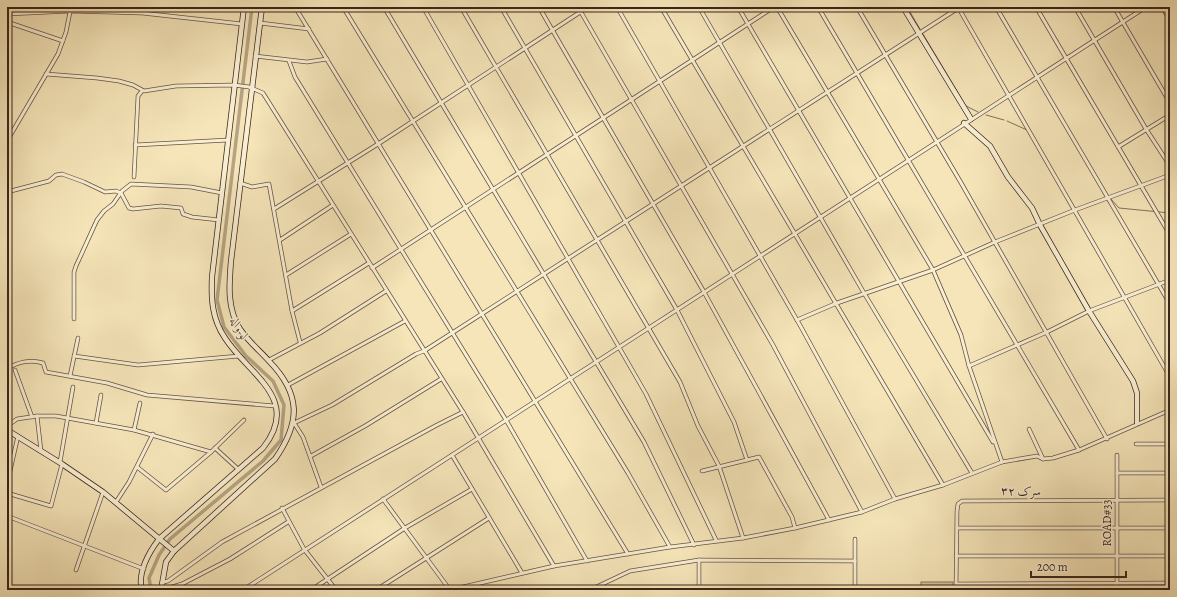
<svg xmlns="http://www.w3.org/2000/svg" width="1177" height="597" font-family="Alegreya,Amiri,serif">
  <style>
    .green { fill: #d5c49e; stroke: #87745c }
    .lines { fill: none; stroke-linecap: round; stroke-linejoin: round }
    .stream { stroke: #837059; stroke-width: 1 }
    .canal { stroke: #b5a383; stroke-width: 3.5 }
    .street-casing { stroke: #685442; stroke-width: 4.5 }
    .secondary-casing { stroke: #39241b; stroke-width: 6 }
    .street { stroke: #f8eed2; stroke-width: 3 }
    .secondary { stroke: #f8eed2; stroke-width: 4.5 }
    .labels { text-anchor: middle; stroke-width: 3; stroke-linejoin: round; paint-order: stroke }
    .street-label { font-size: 12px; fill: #39241b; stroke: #f8eed2 }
    .water-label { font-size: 13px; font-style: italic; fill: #64503f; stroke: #f8eed2 }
  </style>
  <rect width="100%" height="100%" fill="#f5e5b9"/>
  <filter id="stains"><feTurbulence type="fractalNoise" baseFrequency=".005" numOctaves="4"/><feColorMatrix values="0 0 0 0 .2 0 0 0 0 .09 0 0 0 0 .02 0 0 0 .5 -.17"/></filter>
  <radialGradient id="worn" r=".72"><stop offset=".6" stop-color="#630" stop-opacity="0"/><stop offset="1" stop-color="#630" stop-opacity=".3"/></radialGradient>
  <rect class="green" x="921" y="582" width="32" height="8"/>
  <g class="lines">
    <g class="stream">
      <polyline points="907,7 920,29"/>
      <polyline points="923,34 966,106 978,112"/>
      <polyline points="986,115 1004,120"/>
      <polyline points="1007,121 1027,130"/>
      <polyline points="1110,198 1119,208 1170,213"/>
    </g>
    <polyline class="canal" points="151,590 149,578 159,555 170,539 263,461 281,440 284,405 273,381 246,356 224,327 217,300 252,7"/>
    <g class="street-casing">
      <g id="street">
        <polyline points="295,7 628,554"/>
        <polyline points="343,7 628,473 670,547"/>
        <polyline points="384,7 644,442 694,545"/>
        <polyline points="423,7 646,394 716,540"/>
        <polyline points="461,7 680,382 698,426 719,466 743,538"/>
        <polyline points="501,7 677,310 734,422 747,460"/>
        <polyline points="539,7 704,292 829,520"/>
        <polyline points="578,7 773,345 862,512"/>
        <polyline points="617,7 801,327 895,499"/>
        <polyline points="699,7 864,293 972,473"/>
        <polyline points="738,7 993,442"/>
        <polyline points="777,7 933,270 961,335 969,366 1002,462"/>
        <polyline points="818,7 1079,450"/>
        <polyline points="857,7 960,181 1107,439"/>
        <polyline points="958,7 1170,377"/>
        <polyline points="996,7 1170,304"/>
        <polyline points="1036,7 1170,235"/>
        <polyline points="1075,7 1146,129 1170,166"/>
        <polyline points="1114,7 1170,103"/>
        <polyline points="1162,7 1170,20"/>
        <polyline points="7,14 70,11 142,13 242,24"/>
        <polyline points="7,22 63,41"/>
        <polyline points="260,23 309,29"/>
        <polyline points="255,56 307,62 327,59"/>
        <polyline points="289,61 295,77 506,420 587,561"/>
        <polyline points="46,74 97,78 119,81 133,85 144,91 176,86 234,85 249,87 263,93 463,412 554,566"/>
        <polyline points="7,141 58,54 66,32 71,7"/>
        <polyline points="135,145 228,140"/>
        <polyline points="1118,147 1170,115"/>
        <polyline points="134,177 138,96 142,91"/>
        <polyline points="240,183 252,187 269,184 292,311 300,342"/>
        <polyline points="7,192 49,181 56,175 62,174 84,182 105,192 116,191 121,193 129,208 133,209 161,206 181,208 183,214 192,217 219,220"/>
        <polyline points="274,209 378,144 588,7"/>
        <polyline points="280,240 333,205"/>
        <polyline points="372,268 774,7"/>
        <polyline points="286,275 351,234"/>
        <polyline points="292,311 369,263"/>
        <polyline points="74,319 74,272 76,266 97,220 104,211 113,204 122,191 131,184 191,187 222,193"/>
        <polyline points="797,320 837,303 933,270 995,242 1075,210 1170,175"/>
        <polyline points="74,356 138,365 239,356"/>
        <polyline points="269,360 320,333 386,291"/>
        <polyline points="969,366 1047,332 1089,311 1170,280"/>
        <path d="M 7,369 C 17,362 31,359 43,363 L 46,372 L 107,383 L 147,395 L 275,406"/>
        <polyline points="15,370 32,417"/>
        <polyline points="70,376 78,338"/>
        <polyline points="288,385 405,321"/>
        <polyline points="37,416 41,451"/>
        <polyline points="96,423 101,395"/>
        <polyline points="7,426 17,419 37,416 56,416 134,430 211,452"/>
        <polyline points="1029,429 1043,459"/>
        <polyline points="134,430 140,403"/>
        <polyline points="1136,444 1170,444"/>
        <polyline points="215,448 238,469"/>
        <polyline points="452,455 522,573"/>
        <polyline points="311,456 365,426 441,379"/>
        <polyline points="60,462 73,387"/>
        <polyline points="137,467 166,490 211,452 244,420"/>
        <polyline points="702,471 759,457 792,517 795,528"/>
        <polyline points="1117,473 1170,473"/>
        <polyline points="7,484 18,436"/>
        <polyline points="943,485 1002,462 1037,456 1043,459 1053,458 1079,450 1170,410"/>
        <polyline points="321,487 303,437 294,423 332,405 416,354 424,351 960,7"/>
        <polyline points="7,493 51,506 62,464"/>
        <polyline points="383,499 450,590"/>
        <polyline points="116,502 129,482 153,434"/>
        <polyline points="282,508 304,549 336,590"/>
        <polyline points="7,516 144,569"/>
        <polyline points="957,528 1170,528"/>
        <polyline points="956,556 1170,556"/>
        <polyline points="699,560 699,590"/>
        <polyline points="76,570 103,492"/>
        <polyline points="163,582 168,581 222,542 437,425 463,412"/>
        <polyline points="956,584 1170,583"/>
        <polyline points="699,588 855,589"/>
        <polyline points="592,589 630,571 699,560 855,561"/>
        <polyline points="162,590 182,584 230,559 288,522"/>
        <polyline points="243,590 1146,7"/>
        <polyline points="311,590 405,528 472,489"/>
        <polyline points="376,590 489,518"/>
        <polyline points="450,590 554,566 670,547 743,538 795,528 862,512 895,499 943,485 661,7"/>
        <polyline points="524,590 627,589"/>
        <polyline points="855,590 855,539"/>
        <polyline points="956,590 957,511 958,504 962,501 1170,500"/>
        <polyline points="1117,590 1117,455"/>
      </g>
    </g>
    <g class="secondary-casing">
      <g id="secondary">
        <polyline points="903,7 971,119"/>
        <polyline points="964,123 990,146 1008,177 1032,208 1040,225 1089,311 1133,381 1137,393 1137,423"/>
        <polyline points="7,430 62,464 103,492 174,551"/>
        <path d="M 142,590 C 137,573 149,552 159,539 L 263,448 C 302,399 249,375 225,338 C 212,319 211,299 212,277 L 244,7"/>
        <path d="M 161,590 L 166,562 L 174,551 L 275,459 C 301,422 301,394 269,361 C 259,350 248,341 240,329 C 227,309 229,285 231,261 L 262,7"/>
      </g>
    </g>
    <use href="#street" class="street"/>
    <use href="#secondary" class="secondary"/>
  </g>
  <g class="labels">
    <g class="street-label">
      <text x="1021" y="495">سرک ۳۲</text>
      <text transform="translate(1107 523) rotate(-90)" y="4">ROAD#33</text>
    </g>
    <g class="water-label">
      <text transform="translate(240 328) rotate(59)" y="5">لو واله</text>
    </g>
  </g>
  <rect width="1177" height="597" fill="none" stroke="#f5e5b9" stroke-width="24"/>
  <rect x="8" y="8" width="1161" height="581" fill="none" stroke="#39241b" stroke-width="2"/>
  <rect x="12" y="12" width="1153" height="573" fill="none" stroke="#39241b"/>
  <path d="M1031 571v6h95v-6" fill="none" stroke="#39241b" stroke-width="2"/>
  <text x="1037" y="571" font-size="12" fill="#39241b" stroke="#f8eed2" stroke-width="3" paint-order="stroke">200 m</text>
  <rect width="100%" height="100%" filter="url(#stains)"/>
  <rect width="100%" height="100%" fill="url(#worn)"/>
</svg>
